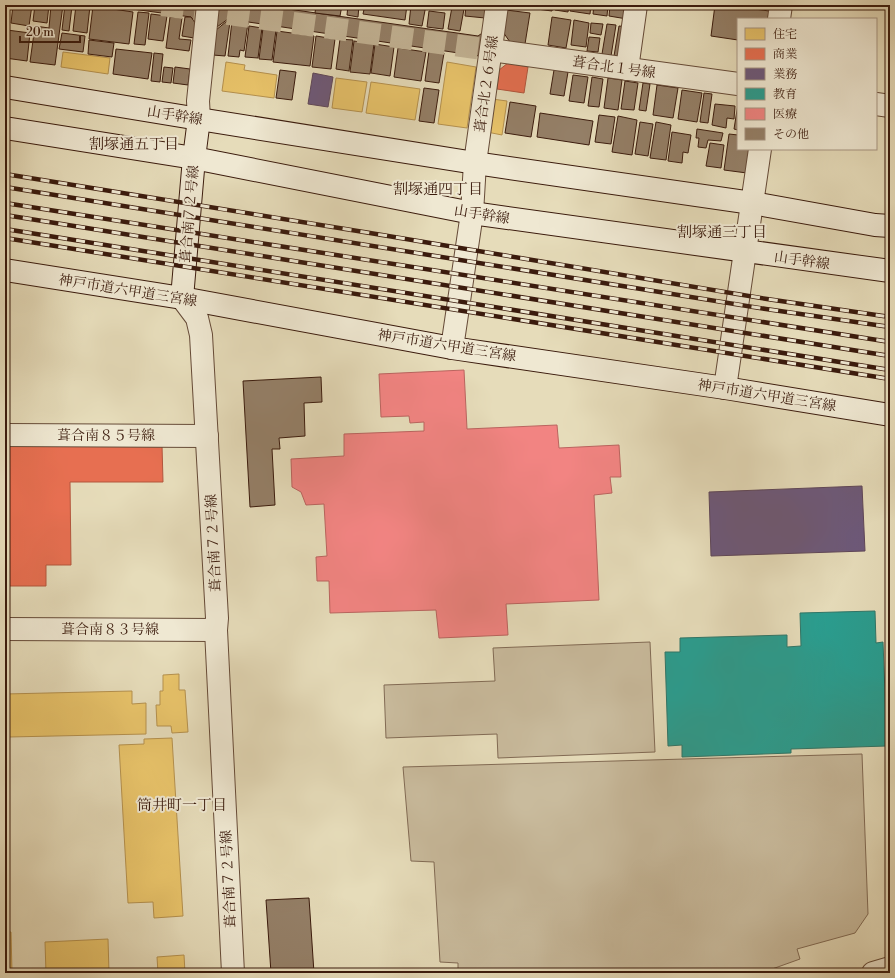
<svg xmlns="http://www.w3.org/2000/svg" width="895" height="978" font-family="'Libre Bodoni','Noto Serif JP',serif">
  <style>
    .green { fill: #c9bb9d; stroke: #826b55 }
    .homes { fill: #e9c46a; stroke: #b5914e }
    .shops { fill: #e76f51; stroke: #b3563d }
    .offices { fill: #6d597a; stroke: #5e4659 }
    .schools { fill: #2a9d8f; stroke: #2f7668 }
    .health { fill: #f28482; stroke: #bb645f }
    .building { fill: #947f67; stroke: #3b1b0d }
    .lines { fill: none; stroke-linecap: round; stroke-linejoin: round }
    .street-tunnel { stroke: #c4b597; stroke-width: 22; stroke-dasharray: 22 11; stroke-linecap: butt }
    .street-casing { stroke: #664b38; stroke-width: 24 }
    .secondary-casing { stroke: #3b1b0d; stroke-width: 24 }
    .street { stroke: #efe8d2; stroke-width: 22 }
    .secondary { stroke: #efe8d2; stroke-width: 22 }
    .rail-casing { stroke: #3b1b0d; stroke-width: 4.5 }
    .rail { stroke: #efe8d2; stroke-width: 3; stroke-dasharray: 9; stroke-linecap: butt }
    .labels { text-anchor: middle; stroke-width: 4; stroke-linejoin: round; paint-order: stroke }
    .street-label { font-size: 14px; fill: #3b1b0d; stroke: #efe8d2 }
    .neighbourhood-label { font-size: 15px; fill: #3b1b0d; stroke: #efe8d2 }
  </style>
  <rect width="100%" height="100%" fill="#e6dcba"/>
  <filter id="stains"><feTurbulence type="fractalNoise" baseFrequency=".005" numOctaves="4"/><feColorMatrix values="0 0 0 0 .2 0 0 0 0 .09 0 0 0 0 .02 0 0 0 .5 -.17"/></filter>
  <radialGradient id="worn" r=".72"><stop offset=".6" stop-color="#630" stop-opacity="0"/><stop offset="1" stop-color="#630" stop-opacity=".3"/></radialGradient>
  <g class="green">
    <polygon points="650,642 655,752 498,758 497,734 386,738 384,685 495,681 493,648"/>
    <polygon points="862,754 868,914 855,933 797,949 800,959 761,973 458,973 458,963 440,962 434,862 411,861 403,767"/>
  </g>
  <g class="homes">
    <polygon points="63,52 110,58 108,74 61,67"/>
    <polygon points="226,62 245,65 244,70 277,75 274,98 222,91"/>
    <polygon points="447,62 476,67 467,128 438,124"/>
    <polygon points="336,78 367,82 362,112 332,108"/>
    <polygon points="371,82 420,89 415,120 366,113"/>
    <polygon points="492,99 507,101 502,135 487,132"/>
    <polygon points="179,674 179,690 185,690 188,732 172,733 171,726 157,726 156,705 160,705 160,691 163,691 163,675"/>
    <polygon points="132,691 132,704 146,703 146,734 9,737 8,725 5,725 5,694"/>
    <polygon points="172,738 183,916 154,918 153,902 128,903 119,745 144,744 144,739"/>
    <polygon points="5,932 11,932 12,973 5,973"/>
    <polygon points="108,939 109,973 46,973 45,942"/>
    <polygon points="184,955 185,973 158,973 157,957"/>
  </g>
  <g class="shops">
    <polygon points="508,63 528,67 524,93 497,89 499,70"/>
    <polygon points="162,445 163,482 70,482 71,565 46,565 46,586 5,586 5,446"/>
  </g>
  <g class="offices">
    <polygon points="313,73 333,77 328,107 308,104"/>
    <polygon points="862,486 865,551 711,556 709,492"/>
  </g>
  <polygon class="schools" points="875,611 876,643 883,642 887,746 791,749 791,753 682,757 682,745 668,746 665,652 680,652 680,638 787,635 787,647 801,646 800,613"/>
  <polygon class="health" points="464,370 467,429 557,425 559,448 619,445 621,477 610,477 612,493 594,495 599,600 506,604 508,635 439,638 436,610 330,613 329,581 317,581 316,557 327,556 324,504 306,505 301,492 292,487 291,459 344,456 344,434 424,431 424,422 410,423 409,416 381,417 379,374"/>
  <g class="building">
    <polygon points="5,5 10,5 7,24 5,23"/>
    <polygon points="13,5 32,5 29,26 11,23"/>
    <polygon points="35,5 49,5 47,23 33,21"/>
    <polygon points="51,5 63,5 55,65 30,62 35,26 49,28"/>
    <polygon points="65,5 72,6 69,31 62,30"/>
    <polygon points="76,5 90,6 87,33 73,31"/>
    <polygon points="103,5 260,5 478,36 488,29 479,56 228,19 217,27 196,23 191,17"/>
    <polygon points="266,5 280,5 280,8"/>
    <polygon points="284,5 299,5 299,10 284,8"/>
    <polygon points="316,5 342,5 340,16 315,13"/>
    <polygon points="348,5 359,5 358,17 347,15"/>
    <polygon points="365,5 407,5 405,20 363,14"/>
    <polygon points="411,5 426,5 422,26 409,24"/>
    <polygon points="431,5 445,5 445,8 431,6"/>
    <polygon points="466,5 487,5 485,18 465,16"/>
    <polygon points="509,5 527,5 526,9 509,6"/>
    <polygon points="530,5 553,5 552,11 529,8"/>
    <polygon points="556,5 569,5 568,12 555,10"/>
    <polygon points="571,5 591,5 590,14 570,11"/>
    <polygon points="594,5 608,5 607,16 593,14"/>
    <polygon points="610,5 629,5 627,19 609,16"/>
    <polygon points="715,5 726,5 769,11 768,19 738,19 738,40 711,36"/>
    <polygon points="93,6 133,12 129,44 89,39"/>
    <polygon points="452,7 464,9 460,31 448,29"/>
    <polygon points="506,10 530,13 525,44 510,42 503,32"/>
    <polygon points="429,11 445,13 443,29 427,27"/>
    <polygon points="138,12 149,13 145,45 134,44"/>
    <polygon points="151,14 167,16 163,41 148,39"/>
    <polygon points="170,17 182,18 179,39 191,40 189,51 166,48"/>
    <polygon points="185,17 191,17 196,24 194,38 182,36"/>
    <polygon points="552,17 571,20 566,48 548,45"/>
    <polygon points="574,20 589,23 586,47 571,45"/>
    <polygon points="227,21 230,22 225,56 213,55 216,30"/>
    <polygon points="232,21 248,23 244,51 240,50 239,57 228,56"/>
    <polygon points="591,23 603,24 601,35 590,33"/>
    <polygon points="607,24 616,25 611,56 602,54"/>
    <polygon points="249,26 262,28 258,58 245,57"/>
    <polygon points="619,26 628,27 623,57 614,56"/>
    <polygon points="263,28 276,30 272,60 259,59"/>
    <polygon points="7,30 30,33 27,61 5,58"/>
    <polygon points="277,31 314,36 310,66 273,62"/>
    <polygon points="62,33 85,36 83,52 59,49"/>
    <polygon points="316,36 335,39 331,69 312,67"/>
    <polygon points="589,37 600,38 598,52 587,51"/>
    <polygon points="340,39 353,40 349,71 336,69"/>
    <polygon points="89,40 114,43 112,57 88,54"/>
    <polygon points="354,41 374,44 370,74 350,72"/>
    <polygon points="375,44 394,47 390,76 371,73"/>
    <polygon points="398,48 426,52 421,81 394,77"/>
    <polygon points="116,49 152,53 148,79 113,74"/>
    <polygon points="429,51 444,53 439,83 425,81"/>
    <polygon points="154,53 163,54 160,82 151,81"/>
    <polygon points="164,67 173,68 171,83 162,82"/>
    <polygon points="175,67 190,69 188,85 173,83"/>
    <polygon points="280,70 296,72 292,100 276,98"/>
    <polygon points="554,70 568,72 564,96 550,94"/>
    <polygon points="573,75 588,77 584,103 569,101"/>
    <polygon points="592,77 603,79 599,107 588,106"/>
    <polygon points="608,78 622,80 618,110 604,108"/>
    <polygon points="625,81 638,83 634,110 621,109"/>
    <polygon points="643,83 650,84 646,111 639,110"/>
    <polygon points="657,85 678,88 673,118 653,115"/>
    <polygon points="424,88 439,90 434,123 419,121"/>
    <polygon points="682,90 702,93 697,122 678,119"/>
    <polygon points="704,93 712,94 708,123 700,122"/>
    <polygon points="510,102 536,106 531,137 505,133"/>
    <polygon points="715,104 735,106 734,119 727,118 726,128 712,125"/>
    <polygon points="738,104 738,130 734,129"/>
    <polygon points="540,113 593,121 589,145 537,137"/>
    <polygon points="599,115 615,117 611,144 595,142"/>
    <polygon points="618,116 637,120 632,155 612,152"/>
    <polygon points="640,122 653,124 648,156 635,154"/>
    <polygon points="656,122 671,125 666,160 650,158"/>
    <polygon points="697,129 723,133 721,141 708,140 706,148 698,147 699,138 696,138"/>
    <polygon points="672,132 691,135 688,153 683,152 682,163 668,161"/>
    <polygon points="729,134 738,135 738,149 750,149 747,173 724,170"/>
    <polygon points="710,143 724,145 721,168 706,166"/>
    <polygon points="321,377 322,402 304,403 305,436 279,438 280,449 272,449 275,505 250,507 243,381"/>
    <polygon points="309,898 314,973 271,973 266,900"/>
  </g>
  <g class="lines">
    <polyline class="street-tunnel" points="162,5 491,50"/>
    <g class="street-casing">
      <g id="street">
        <polyline points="779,19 781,5"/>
        <polyline points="491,50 738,84"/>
        <polyline points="627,69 636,5"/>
        <polyline points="876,104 890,106"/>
        <polyline points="199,119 198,101 208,5"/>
        <polyline points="182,298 197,318 201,335 217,618 216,630 233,973"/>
        <polyline points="452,348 472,213 475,163 497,5"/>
        <polyline points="725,388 760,149"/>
        <polyline points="5,435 207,436"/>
        <polyline points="5,629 216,630"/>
        <polyline points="873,973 890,968"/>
      </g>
    </g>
    <g class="secondary-casing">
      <g id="secondary">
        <polyline points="5,87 199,119 475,163 752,203 875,225 890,226"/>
        <polyline points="5,128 194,158 472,213 890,271"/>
        <polyline points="5,270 182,298 452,348 725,388 890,415"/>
        <polyline points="182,298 194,158 199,119"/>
      </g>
    </g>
    <use href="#street" class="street"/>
    <use href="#secondary" class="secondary"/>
    <g class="rail-casing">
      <g id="rail">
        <polyline points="5,174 370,233 767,299 890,317"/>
        <polyline points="5,187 766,309 890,327"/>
        <polyline points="5,203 890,342"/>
        <polyline points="5,215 890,356"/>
        <polyline points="5,229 890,370"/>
        <polyline points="5,238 890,379"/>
      </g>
    </g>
    <use href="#rail" class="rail"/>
  </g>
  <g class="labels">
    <g class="street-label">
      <text transform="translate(614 67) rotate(8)" y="5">葺合北１号線</text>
      <text transform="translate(486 84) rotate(-82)" y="5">葺合北２６号線</text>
      <text transform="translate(175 115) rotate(9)" y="5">山手幹線</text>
      <text transform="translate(189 214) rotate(-85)" y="5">葺合南７２号線</text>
      <text transform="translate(482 214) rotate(9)" y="5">山手幹線</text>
      <text transform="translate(802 260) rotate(8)" y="5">山手幹線</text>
      <text transform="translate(128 290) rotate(9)" y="5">神戸市道六甲道三宮線</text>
      <text transform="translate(447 345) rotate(9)" y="5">神戸市道六甲道三宮線</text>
      <text transform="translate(767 395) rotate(9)" y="5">神戸市道六甲道三宮線</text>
      <text x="106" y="440">葺合南８５号線</text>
      <text transform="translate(213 543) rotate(-93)" y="5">葺合南７２号線</text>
      <text x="110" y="634">葺合南８３号線</text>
      <text transform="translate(228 879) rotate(-93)" y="5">葺合南７２号線</text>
    </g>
    <g class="neighbourhood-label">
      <text x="134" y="149">割塚通五丁目</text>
      <text x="438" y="194">割塚通四丁目</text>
      <text x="722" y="237">割塚通三丁目</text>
      <text x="182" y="810">筒井町一丁目</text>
    </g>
  </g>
  <rect width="895" height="978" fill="none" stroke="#e6dcba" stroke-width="20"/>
  <rect x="6" y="6" width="883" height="966" fill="none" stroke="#3b1b0d" stroke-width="2"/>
  <rect x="10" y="10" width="875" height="958" fill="none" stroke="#3b1b0d"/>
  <rect x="737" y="18" width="140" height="132" fill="#efe8d2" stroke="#a79683"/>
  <rect x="745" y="28" width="20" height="12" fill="#e9c46a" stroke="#a79683"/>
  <text x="773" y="38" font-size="12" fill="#3b1b0d">住宅</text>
  <rect x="745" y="48" width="20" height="12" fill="#e76f51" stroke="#a79683"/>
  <text x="773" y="58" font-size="12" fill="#3b1b0d">商業</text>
  <rect x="745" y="68" width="20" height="12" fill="#6d597a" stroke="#a79683"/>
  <text x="773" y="78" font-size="12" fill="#3b1b0d">業務</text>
  <rect x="745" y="88" width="20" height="12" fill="#2a9d8f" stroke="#a79683"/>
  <text x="773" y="98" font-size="12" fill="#3b1b0d">教育</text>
  <rect x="745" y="108" width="20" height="12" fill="#f28482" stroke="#a79683"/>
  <text x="773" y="118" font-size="12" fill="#3b1b0d">医療</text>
  <rect x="745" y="128" width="20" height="12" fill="#947f67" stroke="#a79683"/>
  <text x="773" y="138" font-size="12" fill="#3b1b0d">その他</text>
  <path d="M20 36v6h60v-6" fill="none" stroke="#3b1b0d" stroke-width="2"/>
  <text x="26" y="36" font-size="12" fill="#3b1b0d" stroke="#efe8d2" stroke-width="3" paint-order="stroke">20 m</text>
  <rect width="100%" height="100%" filter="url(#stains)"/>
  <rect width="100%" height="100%" fill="url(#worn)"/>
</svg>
